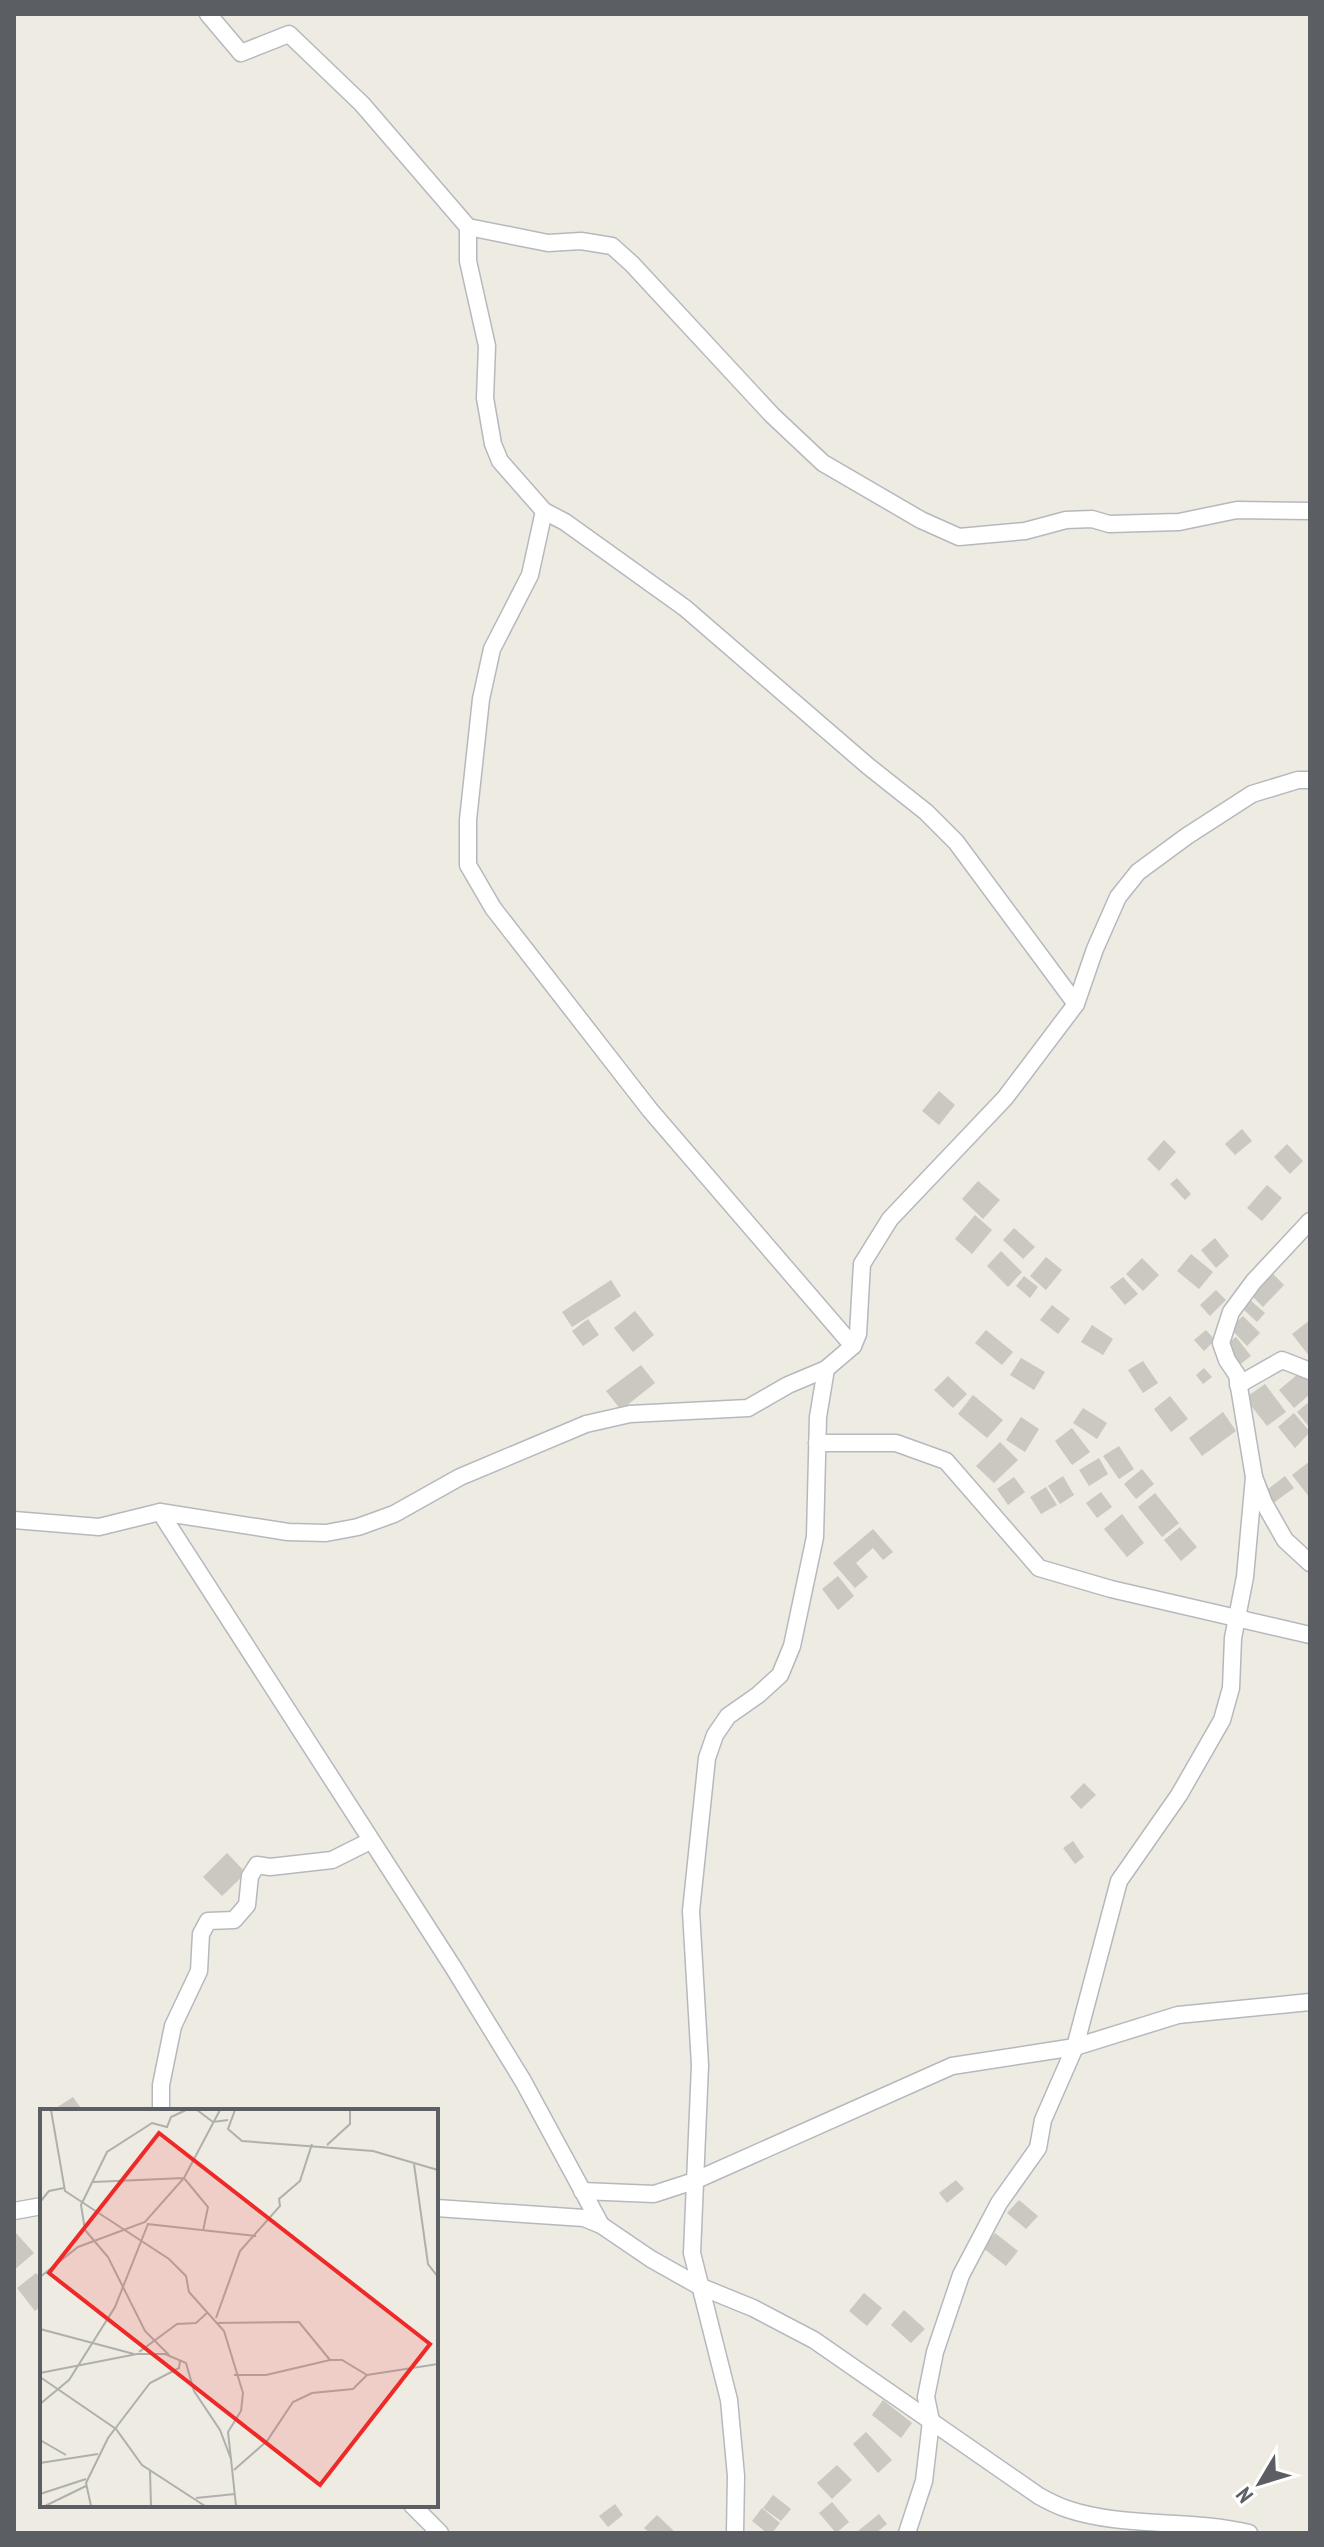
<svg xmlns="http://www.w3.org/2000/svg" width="1324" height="2547" font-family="'PT Sans Narrow',sans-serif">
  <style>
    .building { fill: #cbc7c1 }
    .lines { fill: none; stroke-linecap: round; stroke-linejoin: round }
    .street-casing { stroke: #b5b9bd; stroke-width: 19 }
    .street { stroke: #fff; stroke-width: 16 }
    .inset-road { fill: none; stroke: #afafac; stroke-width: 2 }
    .view { fill: #ef2927; fill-opacity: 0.15; stroke: #ef2927; stroke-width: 4 }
    .inset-edge { fill: none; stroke: #5b5f64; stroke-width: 4 }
  </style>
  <rect width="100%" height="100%" fill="#eeebe2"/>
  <g class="building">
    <polygon points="939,1091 955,1105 939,1125 922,1111"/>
    <polygon points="1242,1129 1252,1141 1235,1155 1225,1144"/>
    <polygon points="1164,1140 1176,1152 1159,1171 1147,1159"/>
    <polygon points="1287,1144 1303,1161 1290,1174 1274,1157"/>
    <polygon points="1177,1178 1191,1194 1185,1200 1170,1184"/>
    <polygon points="978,1181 1000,1200 983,1219 962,1199"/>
    <polygon points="1267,1185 1282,1198 1262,1221 1247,1208"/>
    <polygon points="975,1215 992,1230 972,1254 955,1239"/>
    <polygon points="1014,1228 1035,1247 1023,1259 1003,1240"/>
    <polygon points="1215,1238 1229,1256 1216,1268 1201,1250"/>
    <polygon points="1001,1251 1022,1272 1008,1287 987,1266"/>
    <polygon points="1191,1254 1213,1272 1199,1289 1177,1271"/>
    <polygon points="1046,1257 1062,1270 1046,1290 1030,1276"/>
    <polygon points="1142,1258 1159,1275 1143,1291 1126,1274"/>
    <polygon points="1273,1274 1284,1285 1263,1307 1252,1296"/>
    <polygon points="1024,1276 1038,1287 1030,1298 1016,1286"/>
    <polygon points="1123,1277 1138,1294 1125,1305 1110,1287"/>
    <polygon points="611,1280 621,1296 572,1327 562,1312"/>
    <polygon points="1216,1290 1226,1300 1210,1316 1200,1305"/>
    <polygon points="1250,1300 1265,1313 1257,1322 1243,1309"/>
    <polygon points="1052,1305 1070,1319 1058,1334 1040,1320"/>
    <polygon points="635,1311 654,1335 633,1352 614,1328"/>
    <polygon points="1243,1316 1260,1333 1247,1346 1230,1328"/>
    <polygon points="588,1319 599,1335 583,1346 572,1331"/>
    <polygon points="1310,1320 1310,1357 1292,1334"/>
    <polygon points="1092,1325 1113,1339 1103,1355 1081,1342"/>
    <polygon points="986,1330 1013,1352 1002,1365 975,1343"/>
    <polygon points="1206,1330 1215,1340 1204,1351 1194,1340"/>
    <polygon points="1236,1337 1251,1356 1238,1366 1223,1347"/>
    <polygon points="1021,1358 1045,1372 1034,1390 1010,1375"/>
    <polygon points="1143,1361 1158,1383 1143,1393 1128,1370"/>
    <polygon points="641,1365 655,1383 621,1410 606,1391"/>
    <polygon points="1204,1368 1212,1377 1203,1384 1196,1375"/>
    <polygon points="1304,1369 1310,1376 1310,1394 1294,1408 1279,1390"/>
    <polygon points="948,1376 967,1394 953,1408 934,1390"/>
    <polygon points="1265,1384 1286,1412 1267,1426 1245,1398"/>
    <polygon points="973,1395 1003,1420 987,1438 958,1414"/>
    <polygon points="1170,1396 1188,1419 1171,1432 1154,1409"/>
    <polygon points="1310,1401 1310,1428 1297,1412"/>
    <polygon points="1083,1408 1107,1423 1097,1439 1073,1423"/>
    <polygon points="1223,1412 1236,1431 1202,1456 1189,1438"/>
    <polygon points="1294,1413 1310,1432 1295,1448 1278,1427"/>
    <polygon points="1021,1417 1039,1429 1025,1452 1006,1440"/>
    <polygon points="1072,1428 1090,1452 1072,1465 1055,1441"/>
    <polygon points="1000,1442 1018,1460 994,1483 976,1466"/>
    <polygon points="1119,1446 1134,1469 1119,1479 1103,1456"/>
    <polygon points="1099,1458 1108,1474 1089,1486 1079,1470"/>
    <polygon points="1310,1461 1310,1498 1292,1475"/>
    <polygon points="1142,1469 1154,1484 1136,1499 1124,1484"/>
    <polygon points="1063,1476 1074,1495 1060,1504 1048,1486"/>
    <polygon points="1285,1476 1294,1488 1272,1504 1263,1493"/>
    <polygon points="1014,1477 1025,1492 1008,1505 997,1489"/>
    <polygon points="1046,1487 1057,1505 1041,1514 1030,1497"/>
    <polygon points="1101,1492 1112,1507 1097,1518 1086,1503"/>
    <polygon points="1155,1493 1179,1523 1162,1537 1138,1507"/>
    <polygon points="1122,1514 1144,1543 1127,1557 1104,1529"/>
    <polygon points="1180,1527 1197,1547 1181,1561 1164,1540"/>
    <polygon points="873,1529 893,1552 883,1560 873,1548 856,1563 868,1577 855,1588 833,1563"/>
    <polygon points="838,1576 854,1596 838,1610 822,1589"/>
    <polygon points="1084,1783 1096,1795 1081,1809 1070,1797"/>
    <polygon points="1073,1841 1084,1857 1075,1864 1063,1848"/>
    <polygon points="227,1853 246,1873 222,1896 203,1877"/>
    <polygon points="73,2097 83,2111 58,2111 56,2108"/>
    <polygon points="956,2180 964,2189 947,2203 939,2193"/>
    <polygon points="1019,2200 1038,2216 1026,2229 1007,2213"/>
    <polygon points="16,2233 34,2253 14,2270 14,2235"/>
    <polygon points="995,2233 1018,2251 1006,2266 983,2248"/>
    <polygon points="36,2273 42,2280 42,2305 35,2311 17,2288"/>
    <polygon points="864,2293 882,2308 867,2326 849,2311"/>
    <polygon points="904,2310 925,2329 911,2343 891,2325"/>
    <polygon points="883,2400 912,2423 901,2438 872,2415"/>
    <polygon points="866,2432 892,2460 878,2473 853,2444"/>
    <polygon points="837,2465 852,2480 832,2499 817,2483"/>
    <polygon points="773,2495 791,2509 781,2521 763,2508"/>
    <polygon points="832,2502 849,2522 836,2533 819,2513"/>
    <polygon points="615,2504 623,2515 608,2527 599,2516"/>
    <polygon points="762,2508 780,2523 772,2533 767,2533 752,2521"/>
    <polygon points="879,2514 887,2524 876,2533 859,2533 858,2531"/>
    <polygon points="657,2515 676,2533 650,2533 644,2528"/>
  </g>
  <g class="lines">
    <g class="street-casing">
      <g id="street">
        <polyline points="208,14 241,53 289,34 362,104 468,227 548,243 581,241 612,246 632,264 772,415 823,463 921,520 959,537 1025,531 1066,520 1092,519 1109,524 1179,522 1237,510 1310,511"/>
        <polyline points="468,227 468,261 487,346 485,398 493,444 500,461 544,511 565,522 685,608 868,766 926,812 956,842 1076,1004"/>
        <polyline points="544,511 530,575 492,649 481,699 468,820 468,865 493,908 650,1110 853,1346"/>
        <polyline points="1310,1221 1254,1281 1231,1312 1221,1343 1227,1360 1237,1375 1254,1477 1264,1503 1285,1540 1310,1563"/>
        <polyline points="1238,1385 1282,1360 1310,1371"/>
        <polyline points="817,1443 896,1443 946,1461 1039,1568 1111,1589 1310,1635"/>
        <polyline points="160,1512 453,1967 523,2081 601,2225"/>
        <polyline points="14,1520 99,1527 160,1512 288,1532 326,1533 358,1527 394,1514 460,1477 586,1424 630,1414 748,1408 788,1385 826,1369 853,1346 858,1334 862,1264 890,1219 1005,1098 1076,1004 1095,949 1118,897 1138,872 1187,836 1252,794 1298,780 1310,780"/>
        <polyline points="161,2111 161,2085 173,2026 199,1971 201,1934 208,1921 234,1920 247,1905 250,1876 257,1865 270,1867 332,1860 370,1841"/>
        <polyline points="582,2191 654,2194 694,2181 952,2066 1075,2047 1178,2015 1310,2002"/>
        <path d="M 436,2208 L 584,2218 L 601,2225 L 651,2259 L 699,2286 L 753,2308 L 814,2340 L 1039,2496 C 1048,2501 1058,2506 1067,2509 C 1123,2528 1191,2519 1249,2533"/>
        <polyline points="14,2211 42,2206"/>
        <polyline points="412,2505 440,2533"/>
        <polyline points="735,2533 736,2476 729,2400 692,2253 700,2065 691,1911 707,1758 715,1735 728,1716 758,1695 780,1675 792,1646 815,1537 818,1417 826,1369"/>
        <polyline points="907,2533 924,2481 931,2421 926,2397 935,2352 961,2275 999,2203 1038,2148 1043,2120 1075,2047 1119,1881 1179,1795 1222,1720 1231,1688 1233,1638 1245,1577 1254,1477"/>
      </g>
    </g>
    <use href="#street" class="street"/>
  </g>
  <g transform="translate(40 2109)">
    <rect width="398" height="398" fill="#eeebe2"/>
    <path class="inset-road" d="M 11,1 L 25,82 L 129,150 L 146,167 L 149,183 L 184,222 L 203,284 L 201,302 L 188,323 L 191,350M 157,1 L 173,13 L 188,11M 195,1 L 188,20 L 202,32 L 333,42 L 398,61M 287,36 L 310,15 L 310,1M 374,55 L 388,155 L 398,168M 53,73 L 144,69 L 168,98 L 163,122M 0,93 L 9,82 L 24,79M 107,115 L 216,127M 0,168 L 38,138 L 105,113 L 144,69 L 180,1M 176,209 L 200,142 L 240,97 L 239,90 L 260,72 L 272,35M 176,214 L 259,213 L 290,251M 0,220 L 94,245M 99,243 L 137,215 L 156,214 L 168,203M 129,246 L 105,222 L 68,148 L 45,121 L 41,96 L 67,43 L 112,14 L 127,18 L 131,8 L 146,1M 0,264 L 97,245 L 125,245 L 146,254 L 154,282 L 180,321 L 191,350 L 196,397M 194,266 L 226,266 L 290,251 L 302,251 L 327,266 L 398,255M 0,268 L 76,320 L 102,356 L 165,397M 0,295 L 29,271 L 75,198 L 108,115M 0,331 L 26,346M 0,354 L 58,345M 194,361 L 227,332 L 253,293 L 272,284 L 313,280 L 327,266M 110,362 L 111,397M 0,385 L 46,370M 156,389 L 195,385M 5,397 L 46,377M 51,397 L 46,374 L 68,329 L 110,274 L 139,259 L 140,252"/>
    <path class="view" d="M 119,24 L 390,235 L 280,376 L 9,164 Z"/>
    <rect width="398" height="398" class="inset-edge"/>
  </g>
  <rect width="1324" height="2547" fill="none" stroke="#5b5f64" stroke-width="32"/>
  <g transform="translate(1260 2483) rotate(232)" stroke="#ffffff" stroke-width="6" paint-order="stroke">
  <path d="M0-6L14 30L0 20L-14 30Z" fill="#5b5f64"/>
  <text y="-12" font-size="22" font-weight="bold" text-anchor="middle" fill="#5b5f64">N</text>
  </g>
</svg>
